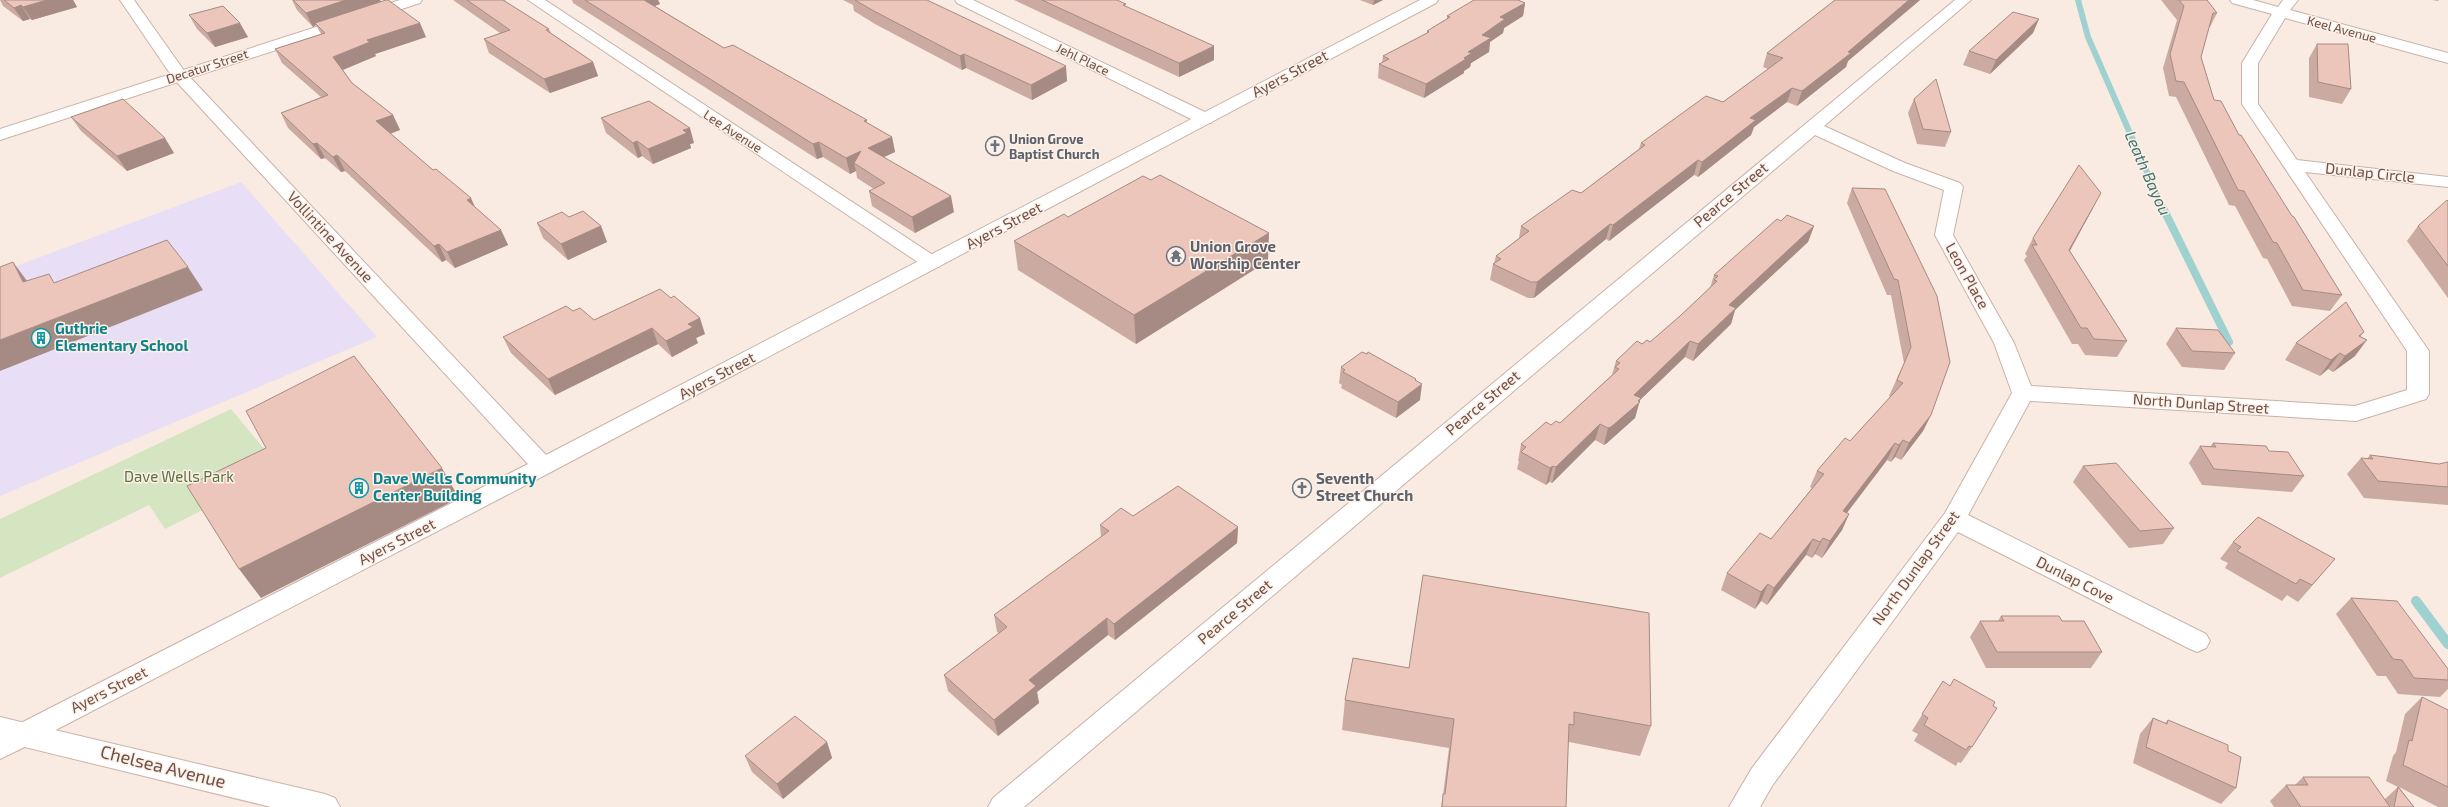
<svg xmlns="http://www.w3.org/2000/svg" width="2448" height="807" font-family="'Exo 2',sans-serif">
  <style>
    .education { fill: #e8def5 }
    .green { fill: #d6e5c1 }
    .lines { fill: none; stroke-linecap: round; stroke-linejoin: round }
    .stream-far2 { stroke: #9fd1d0; stroke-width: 6 }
    .stream-far1 { stroke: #9fd1d0; stroke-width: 8 }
    .stream { stroke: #9fd1d0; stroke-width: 10 }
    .minor-casing { stroke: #c8b2a9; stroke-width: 2 }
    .tertiary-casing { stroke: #c8b2a9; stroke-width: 2 }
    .secondary-casing { stroke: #cdb3a9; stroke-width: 2 }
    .minor { fill: #fff; fill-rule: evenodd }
    .tertiary { fill: #fff; fill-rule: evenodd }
    .secondary { fill: #fff; fill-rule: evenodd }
    .wall { fill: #cbaaa1 }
    .shaded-wall { fill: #a58b83 }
    .building { fill: #ecc6bb; stroke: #a58b83 }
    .labels { text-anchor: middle; stroke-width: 3; stroke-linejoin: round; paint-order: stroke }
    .far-street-label { font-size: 13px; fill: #6d514a; stroke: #fdf0e6 }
    .far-worship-label { font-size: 13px; font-weight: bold; fill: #5b616d; stroke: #fdf0e6; text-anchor: start }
    .street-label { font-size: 15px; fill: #6d514a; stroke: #fdf0e6 }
    .worship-label { font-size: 15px; font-weight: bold; fill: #5b616d; stroke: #fdf0e6; text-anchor: start }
    .culture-label { font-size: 15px; font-weight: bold; fill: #0d838f; stroke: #fdf0e6; text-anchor: start }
    .park-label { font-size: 15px; fill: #5a7244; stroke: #fdf0e6 }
    .water-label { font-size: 16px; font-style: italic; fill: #407272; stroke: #fdf0e6 }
    .near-street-label { font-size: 18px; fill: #6d514a; stroke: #fdf0e6 }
  </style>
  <rect width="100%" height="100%" fill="#f9ebe1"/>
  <polygon class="education" points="241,182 377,337 0,496 0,272"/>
  <polygon class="green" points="231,409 282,470 165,529 149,505 0,578 0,519"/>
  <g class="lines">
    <polyline class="stream-far2" points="2078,0 2088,37 2163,209"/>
    <polyline class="stream-far1" points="2163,208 2229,342"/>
    <polyline class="stream" points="2416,601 2448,644"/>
    <g class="minor-casing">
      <g id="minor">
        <polygon points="400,0 422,0 420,3 0,140 0,129"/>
        <polygon points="528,0 545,0 939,259 942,263 939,267 925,267"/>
        <polygon points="955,0 973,0 1211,115 1213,119 1211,123 1199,123 957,3"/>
        <polygon points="1955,0 1971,0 1824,126 1905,163 1960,183 1963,187 1953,235 2014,343 2031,386 2355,406 2407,390 2407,351 2242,104 2242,63 2272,14 2232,3 2230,0 2253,0 2278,7 2283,0 2298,0 2290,10 2448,53 2448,63 2285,18 2258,63 2258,104 2297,160 2448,177 2448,187 2305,172 2429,351 2429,394 2426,399 2356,421 2030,401 1968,515 2206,634 2210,641 2206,648 2197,652 2188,648 1958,532 1772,786 1760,807 1729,807 1752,768 1945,513 2012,393 1994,343 1935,235 1944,190 1893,171 1815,135 1024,807 988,807 993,798"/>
        <polygon points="25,722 35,726 39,734 35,742 0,759 0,733"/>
      </g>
    </g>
    <g class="tertiary-casing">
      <polygon id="tertiary" points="120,0 134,0 185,72 546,455 1420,0 1438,0 1436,3 551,472 25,746 15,742 11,734 15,726 528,464 173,78"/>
    </g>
    <g class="secondary-casing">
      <polygon id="secondary" points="0,717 325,794 335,798 340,807 271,807 0,741"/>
    </g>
    <use href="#minor" class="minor"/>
    <use href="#tertiary" class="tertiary"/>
    <use href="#secondary" class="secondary"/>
  </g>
  <g class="wall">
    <polygon points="0,0 73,0 77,7 32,20 30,19 23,21 3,6"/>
    <polygon points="292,0 380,0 381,2 426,37 375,54 376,56 343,70 352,83 393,115 400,130 390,134 501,230 508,245 455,268 446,260 442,262 345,171 341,172 325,158 321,159 288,128 281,113 321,97 282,63 275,49 321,34 316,25 313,27 297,10"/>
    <polygon points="453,0 505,0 506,2 549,29 551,33 593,62 598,76 550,93 489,53 484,39 500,33"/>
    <polygon points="572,0 658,0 660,4 655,6 724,48 867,120 867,123 892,137 895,152 884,157 954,212 915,233 872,206 869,191 874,189 857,178 856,171 850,174 823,157 817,159 573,3"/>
    <polygon points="843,0 927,0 1067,81 1032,100 966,68 962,70 875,24 854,11 853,5"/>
    <polygon points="1014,0 1117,0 1126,7 1214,60 1179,77"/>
    <polygon points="1360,0 1383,0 1373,5"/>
    <polygon points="1835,0 1920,0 1848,61 1846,67 1797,106 1787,102 1754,127 1751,135 1698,177 1694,175 1609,241 1606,239 1534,298 1528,298 1490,280 1493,264 1494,263 1496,256 1519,238 1521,226 1581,193 1639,149 1641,143 1723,102 1768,69 1763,67 1767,53"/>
    <polygon points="2161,0 2207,0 2217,13 2210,27 2209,27 2201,57 2214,100 2239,135 2342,295 2330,311 2292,306 2267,259 2263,258 2235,206 2229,205 2176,97 2169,96 2163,68 2177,20"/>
    <polygon points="2432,0 2439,0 2438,1"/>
    <polygon points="1525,3 1523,16 1504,28 1503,33 1490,42 1489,52 1471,63 1470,67 1464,71 1464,73 1424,98 1378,78 1379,64 1382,63 1383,56 1427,33 1427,31 1447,19 1447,16"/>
    <polygon points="189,15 248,37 215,47 197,29"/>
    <polygon points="2033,33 1990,74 1963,65 1969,51"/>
    <polygon points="2317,44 2351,89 2342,104 2309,97 2309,58"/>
    <polygon points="1914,99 1951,132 1945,147 1917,144 1908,113"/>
    <polygon points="71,117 174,153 127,171 81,131"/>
    <polygon points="601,118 694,143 690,144 691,148 653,164 642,156 638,158 606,133"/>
    <polygon points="1852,188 1885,189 1931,415 1923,431 1901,460 1895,457 1891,462 1887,460 1847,513 1849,514 1842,530 1822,558 1815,554 1812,558 1806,555 1767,605 1761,601 1755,609 1721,590 1727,573 1771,539 1812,488 1810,487 1817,471 1850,441 1890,397 1889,396 1904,363 1891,295 1887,295 1847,203"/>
    <polygon points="2448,201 2448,298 2407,241 2418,226"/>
    <polygon points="2093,208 2070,251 2127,341 2117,357 2085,355 2078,344 2072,344 2024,260 2027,256 2025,254 2033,238"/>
    <polygon points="569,217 601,226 607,242 568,260 543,238 537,223"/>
    <polygon points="1068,217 1268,261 1136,344 1018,270 1014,241"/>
    <polygon points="1781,221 1814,226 1808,242 1735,310 1731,324 1693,361 1685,357 1640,400 1635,418 1607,443 1604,445 1595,440 1552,483 1549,482 1546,485 1517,469 1519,461 1518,461 1521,444 1551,425 1560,423 1612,375 1616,361 1642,344 1650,342 1680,316 1710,288 1714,275"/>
    <polygon points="573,311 594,320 705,334 696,338 698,343 672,357 658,344 555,395 511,353 503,337"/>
    <polygon points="2176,328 2235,353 2224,370 2182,367 2166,344"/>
    <polygon points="2364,332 2360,337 2355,356 2333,372 2328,369 2320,376 2285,360 2296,343"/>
    <polygon points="1341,367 1416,379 1416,381 1420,400 1396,418 1341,388 1342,385 1339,383"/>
    <polygon points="2213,443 2269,451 2304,476 2292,492 2202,485 2189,463 2200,446 2210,447"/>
    <polygon points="2370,455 2439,464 2448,462 2448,505 2364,498 2347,474 2361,458 2367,459"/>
    <polygon points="2083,466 2174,528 2163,544 2129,548 2073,482"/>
    <polygon points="1133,516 1238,527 1237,543 1115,640 1108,635 1037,692 1039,703 998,736 948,691 944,675 999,633 997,632 994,615 1101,537 1100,525"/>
    <polygon points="2233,542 2321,575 2298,602 2287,595 2282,601 2225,568 2228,563 2220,559"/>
    <polygon points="2351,598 2448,669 2448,689 2440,697 2398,694 2386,676 2377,676 2336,614"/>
    <polygon points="2001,616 2062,621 2102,652 2091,668 1986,668 1970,637 1980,621 1998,621"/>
    <polygon points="1353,658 1651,726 1640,756 1569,742 1568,745 1566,807 1441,807 1443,795 1449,748 1342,730 1345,700"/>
    <polygon points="1943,681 1972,747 1961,763 1958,762 1956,766 1914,741 1918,734 1912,731"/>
    <polygon points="2422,697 2448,710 2448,807 2438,807 2399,787 2414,807 2274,807 2270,801 2286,785 2295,785 2303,777 2385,799 2398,787 2386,781 2393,756 2396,752 2405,714"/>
    <polygon points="2153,718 2165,723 2168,720 2228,751 2236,788 2221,804 2133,763 2140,734"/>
    <polygon points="827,742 832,758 783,799 752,772 745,756"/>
  </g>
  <g class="shaded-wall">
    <polygon points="47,0 73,0 77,7 32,20 23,7"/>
    <polygon points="346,0 380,0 382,4 315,23 316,25 313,27 306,13"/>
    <polygon points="640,0 658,0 660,4 643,10"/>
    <polygon points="1374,0 1383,0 1373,5"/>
    <polygon points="1909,0 1920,0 1848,61 1846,67 1797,106 1802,91"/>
    <polygon points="1525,3 1523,16 1504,28 1503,33 1490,42 1489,52 1471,63 1470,67 1464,71 1464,73 1424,98 1426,84 1468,52 1482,35 1500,17"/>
    <polygon points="21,5 30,19 23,21 14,8"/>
    <polygon points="2039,19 2033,33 1990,74 1996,60"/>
    <polygon points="240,23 248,37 215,47 207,33"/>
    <polygon points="420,23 426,37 375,54 376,56 340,71 333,57 367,40"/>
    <polygon points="1214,46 1214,60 1179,77 1179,63"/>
    <polygon points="964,54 966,68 962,70 960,56"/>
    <polygon points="593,62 598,76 550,93 544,79"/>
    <polygon points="1066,66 1067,81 1032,100 1031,85"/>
    <polygon points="1792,88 1787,102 1754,127 1751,135 1698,177 1702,162 1750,118"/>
    <polygon points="393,115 400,130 383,136 376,121"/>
    <polygon points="690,128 694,143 690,144 691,148 653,164 648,149 683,130"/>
    <polygon points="892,137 895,152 871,163 868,148"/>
    <polygon points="165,138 174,153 127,171 117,156"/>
    <polygon points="637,141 642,156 638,158 633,143"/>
    <polygon points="819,142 823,157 817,159 813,144"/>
    <polygon points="317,143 325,158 321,159 313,144"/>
    <polygon points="861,151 854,163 856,171 850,174 846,158"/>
    <polygon points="337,155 345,171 341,172 333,157"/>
    <polygon points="1698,160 1694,175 1609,241 1613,225"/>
    <polygon points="2101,193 2093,208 2061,266 2069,250"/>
    <polygon points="951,196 954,212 915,233 912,217"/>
    <polygon points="471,198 478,214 467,200"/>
    <polygon points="1610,224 1606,239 1534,298 1537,282"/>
    <polygon points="601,226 607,242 568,260 561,244"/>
    <polygon points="1814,226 1808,242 1735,310 1731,324 1693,361 1698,344 1729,305"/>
    <polygon points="501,230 508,245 455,268 447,252"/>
    <polygon points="1269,233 1268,261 1136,344 1134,315"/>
    <polygon points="439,244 446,260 442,262 434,246"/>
    <polygon points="13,262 30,285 23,282"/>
    <polygon points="188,267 203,290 0,371 0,340"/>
    <polygon points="700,318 705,334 696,338 698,343 672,357 666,341 688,324"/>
    <polygon points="652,328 658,344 555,395 548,379"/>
    <polygon points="2367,340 2355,356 2333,372 2345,356"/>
    <polygon points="1690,341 1685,357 1640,400 1635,418 1607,443 1604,445 1608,428 1634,395"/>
    <polygon points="2340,353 2328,369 2320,376 2331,360"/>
    <polygon points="1416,379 1415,389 1422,384 1420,400 1396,418 1398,402 1415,380"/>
    <polygon points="1931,415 1923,431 1901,460 1909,443"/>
    <polygon points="1600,424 1595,440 1552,483 1556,467"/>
    <polygon points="1903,440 1895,457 1891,462 1899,445"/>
    <polygon points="1895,443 1887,460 1836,527 1843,511"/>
    <polygon points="1553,466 1549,482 1546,485 1550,468"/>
    <polygon points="442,468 459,498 261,598 239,569"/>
    <polygon points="1849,514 1842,530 1822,558 1830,541"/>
    <polygon points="1238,527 1237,543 1115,640 1114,624"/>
    <polygon points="1823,538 1815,554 1812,558 1820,542"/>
    <polygon points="1813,539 1806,555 1767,605 1774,588"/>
    <polygon points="2335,559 2321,575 2298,602 2312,585"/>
    <polygon points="1768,584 1761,601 1755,609 1761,592"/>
    <polygon points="1107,618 1108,635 1037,692 1039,703 998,736 994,720 1029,680"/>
    <polygon points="827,742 832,758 783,799 777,784"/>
  </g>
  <g class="building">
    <polygon points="4,0 47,0 23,7 21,5 14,8"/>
    <polygon points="293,0 346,0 306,13"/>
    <polygon points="386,0 388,0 420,23 367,40 370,42 333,57 352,83 393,115 376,121 433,170 436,169 471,198 467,200 501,230 447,252 439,244 434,246 337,155 333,157 317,143 313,144 281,113 328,95 275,49 325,33 315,23"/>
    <polygon points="467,0 503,0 549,29 546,30 593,62 544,79 484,39 510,30"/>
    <polygon points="585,0 644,0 724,48 733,45 867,120 864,121 892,137 868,148 951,196 912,217 869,191 885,183 854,163 861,151 846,158 819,142 813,144"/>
    <polygon points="855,0 927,0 1066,66 1031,85 964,54 960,56 872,10"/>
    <polygon points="1042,0 1117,0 1126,4 1123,5 1214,46 1179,63"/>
    <polygon points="1474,0 1518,0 1525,3 1500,17 1505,19 1482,35 1491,38 1468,52 1472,53 1464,58 1466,59 1426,84 1379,64 1389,59 1383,56 1429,32 1427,31 1450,17 1447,16"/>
    <polygon points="1835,0 1909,0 1848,52 1851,53 1802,91 1792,88 1750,118 1756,120 1702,162 1698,160 1613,225 1610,224 1537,282 1531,282 1493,264 1501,259 1496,256 1529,231 1521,226 1572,190 1581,193 1645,145 1641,143 1706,96 1723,102 1783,58 1767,53"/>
    <polygon points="2179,0 2207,0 2217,13 2213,13 2201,57 2214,100 2221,101 2239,135 2241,135 2292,216 2294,217 2342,295 2303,290 2277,243 2273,242 2244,191 2238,190 2184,82 2176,81 2170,54 2184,6"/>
    <polygon points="223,6 240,23 207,33 189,15"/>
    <polygon points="2013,12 2039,19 1996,60 1969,51"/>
    <polygon points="2317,44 2348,44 2351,89 2318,82"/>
    <polygon points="1936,79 1951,132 1923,129 1914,99"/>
    <polygon points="123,99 165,138 117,156 71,117"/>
    <polygon points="649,101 690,128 683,130 687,133 648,149 637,141 633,143 601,118"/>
    <polygon points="2079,165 2101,193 2069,250 2127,341 2094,339 2087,328 2081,328 2032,245 2037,245 2033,238"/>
    <polygon points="1160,175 1269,233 1134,315 1014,241 1064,214 1068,217 1143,176 1151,180"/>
    <polygon points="1852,188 1885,189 1937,296 1950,362 1931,415 1909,443 1903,440 1899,445 1895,443 1843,511 1849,514 1830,541 1823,538 1820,542 1813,539 1774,588 1768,584 1761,592 1727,573 1760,533 1771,539 1824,474 1817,471 1845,438 1850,441 1903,383 1897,380 1911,347 1898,280 1894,279"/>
    <polygon points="2447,200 2448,201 2448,266 2418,226"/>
    <polygon points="583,211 601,226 561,244 537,223 562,212 569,217"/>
    <polygon points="1787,215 1814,226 1729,305 1736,308 1698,344 1690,341 1634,395 1641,398 1638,401 1640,402 1611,427 1608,428 1600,424 1556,467 1553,466 1550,468 1521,452 1526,447 1521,444 1546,422 1551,425 1556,421 1560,423 1619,369 1615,367 1620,363 1616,361 1637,341 1642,344 1647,340 1650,342 1680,316 1717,281 1714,280 1718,276 1714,275 1777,219 1781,221"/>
    <polygon points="167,240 188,267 0,340 0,267 13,262 23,282 49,274 54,283"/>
    <polygon points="660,289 671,298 674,296 700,318 688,324 693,327 666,341 652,328 548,379 503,337 566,306 573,311 580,308 594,320"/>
    <polygon points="2346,302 2364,332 2359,336 2367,340 2345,356 2340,353 2331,360 2296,343"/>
    <polygon points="2176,328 2218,330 2235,353 2192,351"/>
    <polygon points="1362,352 1367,354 1368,352 1416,379 1415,380 1422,384 1398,402 1343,372 1345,370 1341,367"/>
    <polygon points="354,356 442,468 239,569 187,486 266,448 246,411"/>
    <polygon points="2213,443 2266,446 2269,451 2288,452 2304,476 2214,469 2200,446 2216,447"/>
    <polygon points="2370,455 2439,464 2448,462 2448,487 2378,481 2361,458 2373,459"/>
    <polygon points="2116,463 2174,528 2140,531 2083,466"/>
    <polygon points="1178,486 1238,527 1114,624 1107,618 1029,680 1036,686 994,720 944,675 1007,627 994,615 1109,531 1100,525 1121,508 1133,516"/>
    <polygon points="2258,517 2335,559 2312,585 2300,579 2296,584 2237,551 2241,547 2233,542"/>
    <polygon points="1423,575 1649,613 1651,726 1574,712 1574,725 1569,724 1566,807 1442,807 1443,794 1445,794 1454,719 1345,700 1353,658 1409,668"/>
    <polygon points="2351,598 2397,601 2448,669 2448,680 2414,678 2402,660 2393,659"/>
    <polygon points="2001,616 2059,616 2062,621 2084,621 2102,652 1997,652 1980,621 2004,621"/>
    <polygon points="1954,679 1995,702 1993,706 1997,708 1972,747 1969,746 1966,750 1924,725 1928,718 1922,714 1943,681 1950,686"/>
    <polygon points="2422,697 2448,710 2448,787 2403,765 2409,740 2412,741"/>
    <polygon points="795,716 827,742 777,784 745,756"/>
    <polygon points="2153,718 2167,724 2168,720 2228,745 2228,751 2241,757 2236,788 2146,747"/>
    <polygon points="2303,777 2369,777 2390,807 2301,807 2286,785 2308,785"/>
    <polygon points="2398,787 2414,807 2394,807"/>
  </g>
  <defs>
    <g id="church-ring" transform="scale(1)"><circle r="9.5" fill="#fdf0e6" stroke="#6b7280" stroke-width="1.5"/><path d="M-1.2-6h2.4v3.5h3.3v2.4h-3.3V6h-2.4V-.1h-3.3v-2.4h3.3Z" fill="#6b7280"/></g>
    <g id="temple-ring" transform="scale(1)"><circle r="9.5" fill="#fdf0e6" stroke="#6b7280" stroke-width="1.5"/><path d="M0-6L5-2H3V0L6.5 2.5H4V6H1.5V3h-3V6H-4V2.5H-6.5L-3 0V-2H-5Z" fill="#6b7280"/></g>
    <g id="building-ring" transform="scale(1)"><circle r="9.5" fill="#fdf0e6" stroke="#0f9aa8" stroke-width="1.5"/><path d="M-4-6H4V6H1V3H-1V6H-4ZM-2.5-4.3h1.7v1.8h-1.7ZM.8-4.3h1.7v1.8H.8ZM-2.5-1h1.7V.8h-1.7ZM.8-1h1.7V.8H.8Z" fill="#0f9aa8"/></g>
  </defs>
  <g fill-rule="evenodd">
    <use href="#church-ring" x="995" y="146"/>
    <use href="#temple-ring" x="1176" y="256"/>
    <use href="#building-ring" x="41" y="338"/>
    <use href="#building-ring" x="359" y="488"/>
    <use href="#church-ring" x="1302" y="488"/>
  </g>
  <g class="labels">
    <g class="far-street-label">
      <text transform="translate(2342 29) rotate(15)" y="5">Keel Avenue</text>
      <text transform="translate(1083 59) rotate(26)" y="5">Jehl Place</text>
      <text transform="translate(207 66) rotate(-18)" y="5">Decatur Street</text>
      <text transform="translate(733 131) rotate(33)" y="5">Lee Avenue</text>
    </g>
    <g class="far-worship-label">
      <text x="1009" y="144">Union Grove<tspan x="1009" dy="15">Baptist Church</tspan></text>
    </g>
    <g class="street-label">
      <text transform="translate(1290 74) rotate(-28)" y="5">Ayers Street</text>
      <text transform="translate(2370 173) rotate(6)" y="5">Dunlap Circle</text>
      <text transform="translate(1731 195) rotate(-40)" y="5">Pearce Street</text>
      <text transform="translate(1004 226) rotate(-28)" y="5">Ayers Street</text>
      <text transform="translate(330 237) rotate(47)" y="5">Vollintine Avenue</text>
      <text transform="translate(1967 276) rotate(61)" y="5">Leon Place</text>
      <text transform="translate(717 376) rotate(-28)" y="5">Ayers Street</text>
      <text transform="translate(1483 403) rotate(-40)" y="5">Pearce Street</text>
      <text transform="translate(2201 404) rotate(4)" y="5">North Dunlap Street</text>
      <text transform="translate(397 542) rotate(-27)" y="5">Ayers Street</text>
      <text transform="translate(1916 568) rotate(-54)" y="5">North Dunlap Street</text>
      <text transform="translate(2075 580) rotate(27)" y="5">Dunlap Cove</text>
      <text transform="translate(1235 612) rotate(-40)" y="5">Pearce Street</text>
      <text transform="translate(109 690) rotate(-27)" y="5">Ayers Street</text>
    </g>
    <g class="worship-label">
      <text x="1190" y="252">Union Grove<tspan x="1190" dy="17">Worship Center</tspan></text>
      <text x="1316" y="484">Seventh<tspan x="1316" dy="17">Street Church</tspan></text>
    </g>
    <g class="culture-label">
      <text x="55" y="334">Guthrie<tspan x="55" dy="17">Elementary School</tspan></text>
      <text x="373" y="484">Dave Wells Community<tspan x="373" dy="17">Center Building</tspan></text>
    </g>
    <g class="park-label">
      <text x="179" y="482">Dave Wells Park</text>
    </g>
    <g class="water-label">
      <text transform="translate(2148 173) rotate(66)" y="6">Leath Bayou</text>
    </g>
    <g class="near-street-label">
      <text transform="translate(163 767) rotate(14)" y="6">Chelsea Avenue</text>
    </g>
  </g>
</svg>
